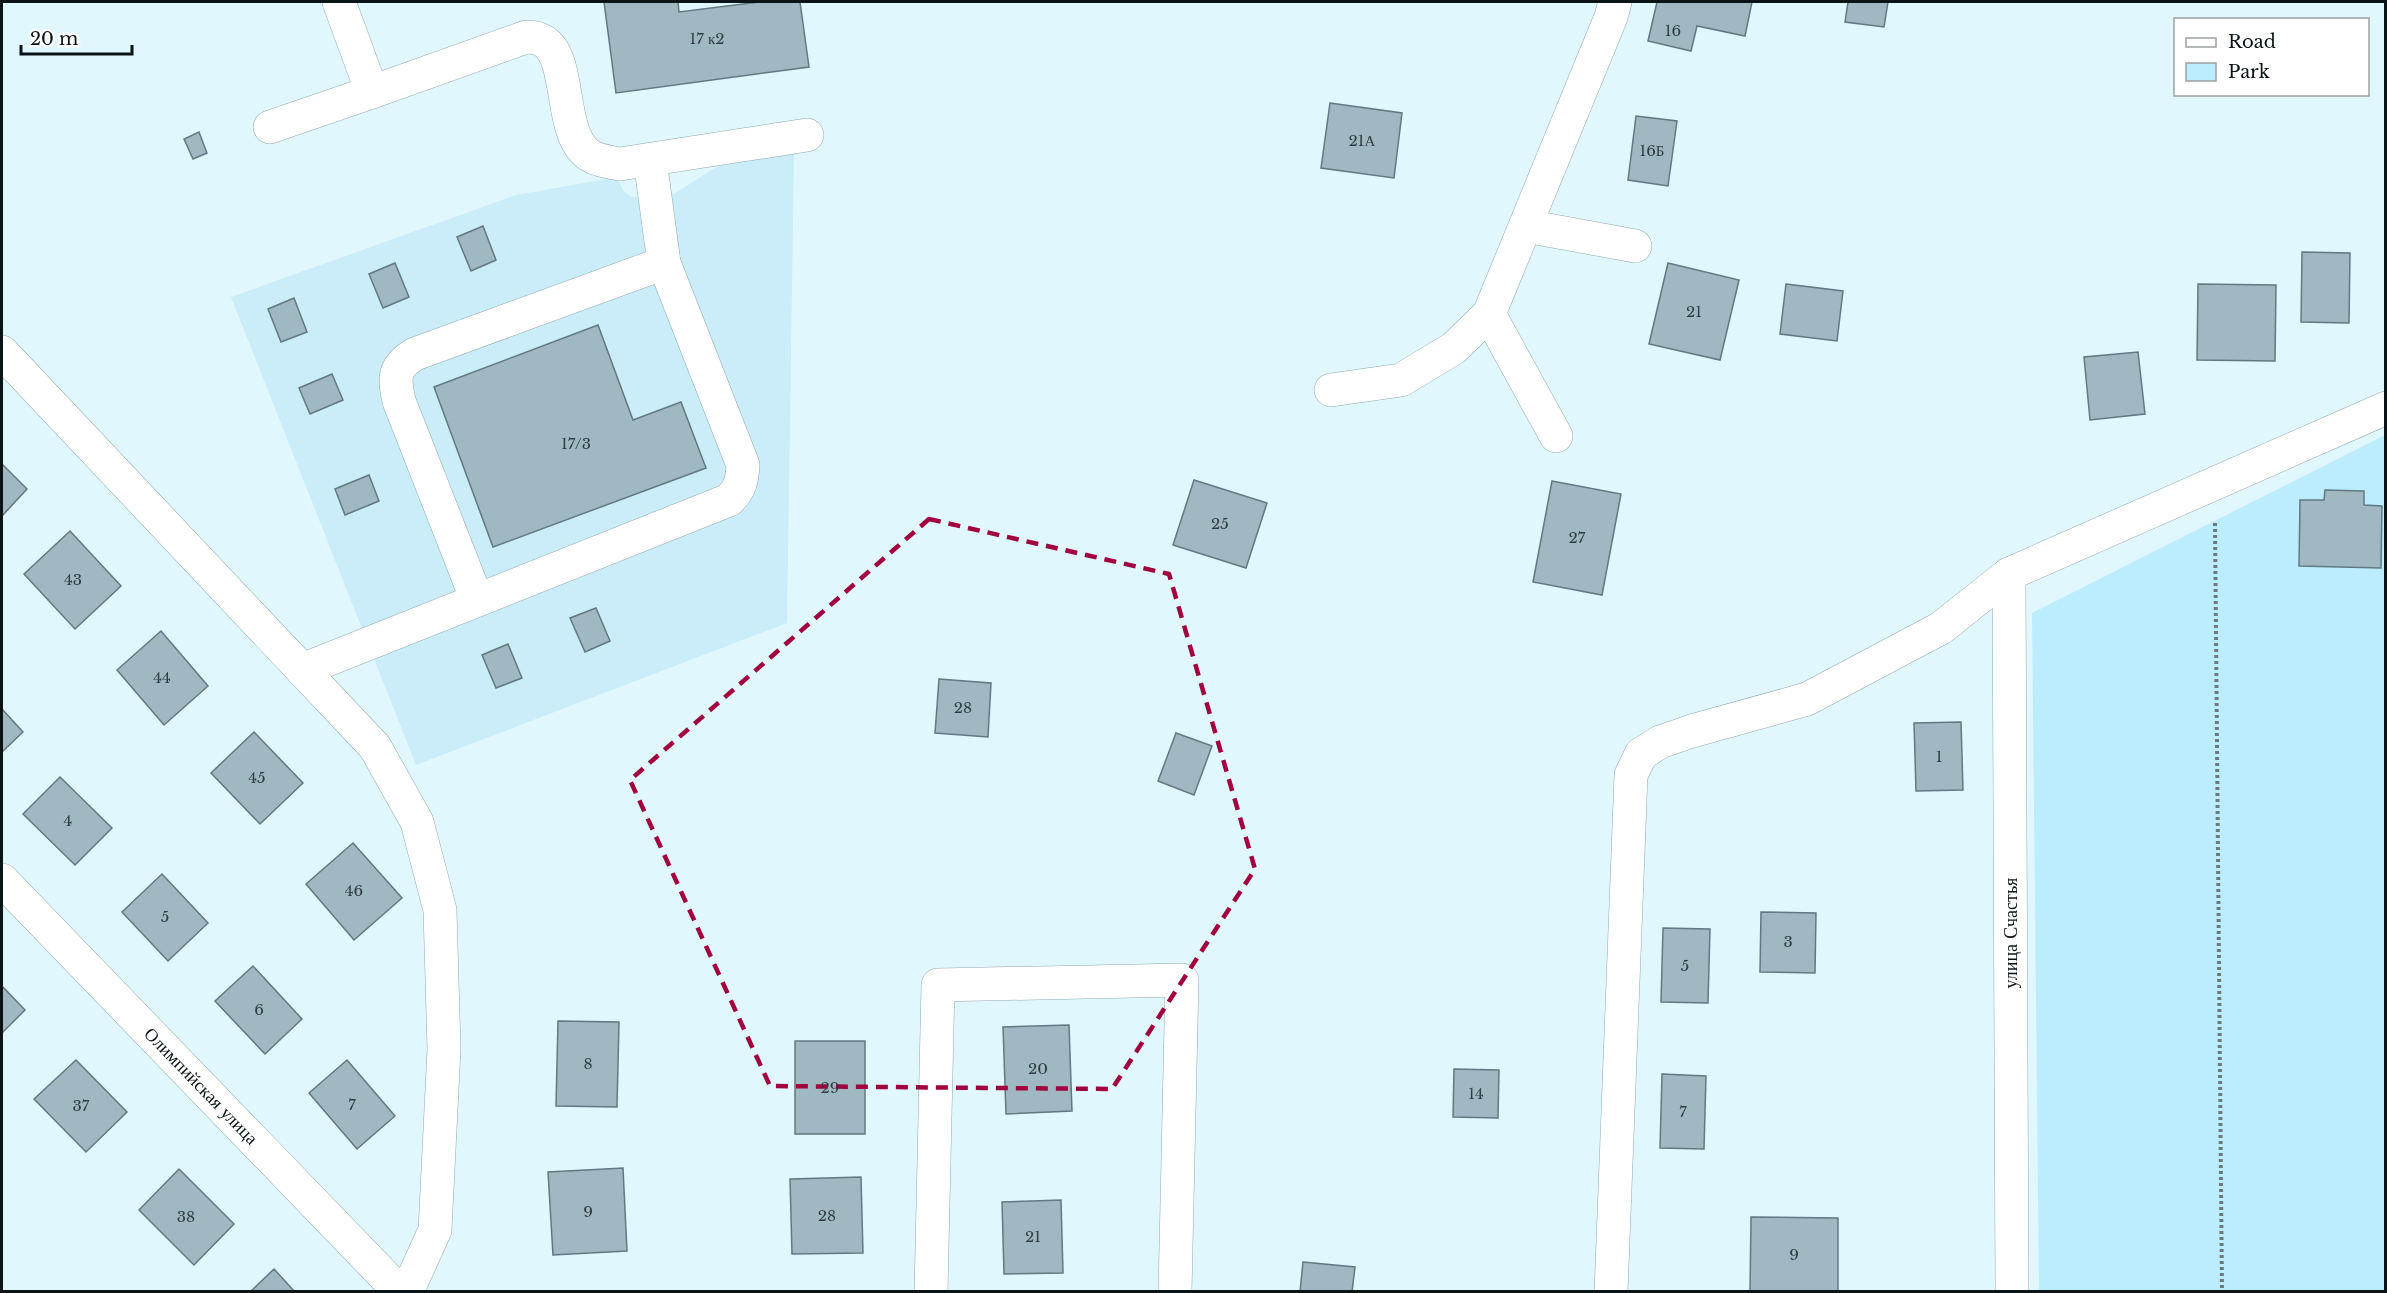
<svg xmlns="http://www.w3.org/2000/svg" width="2387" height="1293" font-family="'Libre Baskerville',serif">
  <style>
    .built { fill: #caedf9 }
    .green { fill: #bcedfe }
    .building { fill: #9fb8c1; stroke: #617981; stroke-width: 1.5 }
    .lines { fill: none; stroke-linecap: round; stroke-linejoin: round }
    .minor-casing { stroke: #90a9b1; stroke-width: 34 }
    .path { stroke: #6b7a7f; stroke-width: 4; stroke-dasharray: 3 3; stroke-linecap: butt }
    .minor { stroke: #fff; stroke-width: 33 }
    .marked { fill: none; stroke: #a1033f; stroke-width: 4.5; stroke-dasharray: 12 8; stroke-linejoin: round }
    .labels { text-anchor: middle; stroke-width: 5; stroke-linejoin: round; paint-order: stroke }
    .number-label { font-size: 15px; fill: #2f3c41 }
    .street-label { font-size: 18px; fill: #0a1316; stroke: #fff }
  </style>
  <rect width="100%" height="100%" fill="#e1f7fe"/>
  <polygon class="built" points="794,153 787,623 416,765 231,297 516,195 617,177 623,190 631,197 674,194 721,164"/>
  <polygon class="green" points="2385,435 2385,1291 2039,1291 2032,613"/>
  <g class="building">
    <polygon points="604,2 678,2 679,12 759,2 800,2 809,67 616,93"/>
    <polygon points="1657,2 1752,2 1745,36 1697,26 1691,51 1648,41"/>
    <polygon points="1848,2 1888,2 1884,27 1845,22"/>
    <polygon points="1330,103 1402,113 1394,178 1321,168"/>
    <polygon points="1636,116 1677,121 1668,186 1628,180"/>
    <polygon points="199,132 207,153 193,159 184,139"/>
    <polygon points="483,226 496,260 471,271 457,237"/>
    <polygon points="2302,252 2350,253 2349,323 2301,322"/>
    <polygon points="395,263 409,297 383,308 369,274"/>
    <polygon points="1668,263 1739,280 1720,360 1649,344"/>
    <polygon points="1786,284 1843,291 1837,341 1780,334"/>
    <polygon points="2198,284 2276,285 2275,361 2197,360"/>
    <polygon points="294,298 307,332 281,342 268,309"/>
    <polygon points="598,325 633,420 681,402 706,468 493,547 434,387"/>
    <polygon points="2138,352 2145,414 2090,420 2084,357"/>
    <polygon points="332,374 343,400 310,414 299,388"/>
    <polygon points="2,464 27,489 2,516"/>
    <polygon points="369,475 379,501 345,515 335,489"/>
    <polygon points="1194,480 1267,503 1246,568 1173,545"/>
    <polygon points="1552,481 1621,494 1602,595 1533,582"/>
    <polygon points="2325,490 2364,491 2364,505 2382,506 2381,568 2299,566 2300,500 2324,500"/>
    <polygon points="70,531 121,586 75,629 24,574"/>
    <polygon points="596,608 610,641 585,652 570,618"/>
    <polygon points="161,631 208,686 164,725 117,670"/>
    <polygon points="508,644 522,678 496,688 482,655"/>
    <polygon points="939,679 991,683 988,737 935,733"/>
    <polygon points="2,709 23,732 2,752"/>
    <polygon points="1961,722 1963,790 1916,791 1914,723"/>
    <polygon points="254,732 303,783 260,824 211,773"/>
    <polygon points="1176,733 1212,746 1194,795 1158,781"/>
    <polygon points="60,777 112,828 75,865 23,814"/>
    <polygon points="353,843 402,898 354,940 306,884"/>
    <polygon points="162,874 208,923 168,961 122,912"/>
    <polygon points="1761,912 1816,913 1815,973 1760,972"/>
    <polygon points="1663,928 1710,929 1708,1003 1661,1002"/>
    <polygon points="253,966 302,1019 265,1054 215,1001"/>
    <polygon points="2,986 25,1010 2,1033"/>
    <polygon points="558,1021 619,1022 617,1107 556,1106"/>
    <polygon points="1069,1025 1072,1111 1006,1114 1003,1027"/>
    <rect x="795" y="1041" width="70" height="93"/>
    <polygon points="76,1060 127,1112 86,1152 34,1099"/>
    <polygon points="347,1060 395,1116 357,1149 309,1093"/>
    <polygon points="1454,1069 1499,1070 1498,1118 1453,1117"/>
    <polygon points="1662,1074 1706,1076 1704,1149 1660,1148"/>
    <polygon points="623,1168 627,1251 553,1255 548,1172"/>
    <polygon points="179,1169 234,1224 194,1265 139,1210"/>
    <polygon points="861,1177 863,1253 792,1254 790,1179"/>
    <polygon points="1061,1200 1063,1273 1004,1274 1002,1202"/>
    <polygon points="1751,1217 1838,1218 1838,1292 1750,1292"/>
    <polygon points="1303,1262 1355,1267 1352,1292 1300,1292"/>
    <polygon points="274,1269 295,1292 250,1292"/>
  </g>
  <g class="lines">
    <g class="minor-casing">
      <g id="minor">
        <path d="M 372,92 L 526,37 C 530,37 535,37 539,39 C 574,51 556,132 589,155 C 598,161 610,162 620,164 L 807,135"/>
        <polyline points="270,127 372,92 339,2"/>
        <polyline points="1526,226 1635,246"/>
        <polyline points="1489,314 1556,436"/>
        <polyline points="2,352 375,747 417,822 440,910 444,1049 435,1230 407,1292"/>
        <polyline points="1331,390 1401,380 1454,348 1489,314 1611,17 1615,2"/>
        <polyline points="2009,574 2012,1292"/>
        <path d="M 477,600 L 399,401 C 394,378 393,367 415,354 L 664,263"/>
        <path d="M 302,670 L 729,500 C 740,489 742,481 743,465 L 664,263 L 650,160"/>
        <polyline points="2,880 400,1292"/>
        <polyline points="931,1292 938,985 1182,980 1175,1292"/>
        <polyline points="1611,1292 1631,775 1641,754 1660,742 1692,731 1807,699 1941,628 2009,574 2386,408"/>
      </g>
    </g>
    <polyline class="path" points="2215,523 2222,1292"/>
    <use href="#minor" class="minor"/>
  </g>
  <path class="marked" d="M 929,519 L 1169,574 L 1255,869 L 1112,1089 L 770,1086 L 630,780 Z"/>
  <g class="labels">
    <g class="number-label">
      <text x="1673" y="36">16</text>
      <text x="707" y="44">17 к2</text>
      <text x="1362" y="146">21А</text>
      <text x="1652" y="156">16Б</text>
      <text x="1694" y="317">21</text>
      <text x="576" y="449">17/3</text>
      <text x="1220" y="529">25</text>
      <text x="1577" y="543">27</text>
      <text x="73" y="585">43</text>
      <text x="162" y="683">44</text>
      <text x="963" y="713">28</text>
      <text x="1939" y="762">1</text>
      <text x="257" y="783">45</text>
      <text x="68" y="826">4</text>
      <text x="354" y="896">46</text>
      <text x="165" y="922">5</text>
      <text x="1788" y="947">3</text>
      <text x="1685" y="971">5</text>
      <text x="259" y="1015">6</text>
      <text x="588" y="1069">8</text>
      <text x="1038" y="1074">20</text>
      <text x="830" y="1093">29</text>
      <text x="1476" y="1099">14</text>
      <text x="352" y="1110">7</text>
      <text x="81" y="1111">37</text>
      <text x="1683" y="1117">7</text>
      <text x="588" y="1217">9</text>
      <text x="827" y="1221">28</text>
      <text x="186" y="1222">38</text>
      <text x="1033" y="1242">21</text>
      <text x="1794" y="1260">9</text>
    </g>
    <g class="street-label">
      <text transform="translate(2011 933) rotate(-90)" y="6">улица Счастья</text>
      <text transform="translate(201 1086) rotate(46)" y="6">Олимпийская улица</text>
    </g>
  </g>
  <rect width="2387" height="1293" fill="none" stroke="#0a1316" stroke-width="6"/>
  <rect x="2174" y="18" width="195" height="78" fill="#ffffff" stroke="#9da1a2" stroke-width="1.5"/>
  <rect x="2186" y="38" width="30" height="9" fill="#ffffff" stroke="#9da1a2" stroke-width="1.5"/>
  <text x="2228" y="48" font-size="18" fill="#0a1316">Road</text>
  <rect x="2186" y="63" width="30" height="18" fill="#bcedfe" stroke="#9da1a2" stroke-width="1.5"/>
  <text x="2228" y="78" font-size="18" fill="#0a1316">Park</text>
  <path d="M21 45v9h111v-9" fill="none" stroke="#0a1316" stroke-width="3"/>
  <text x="30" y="45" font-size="18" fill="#0a1316" stroke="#ffffff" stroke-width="4.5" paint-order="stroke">20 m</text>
</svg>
